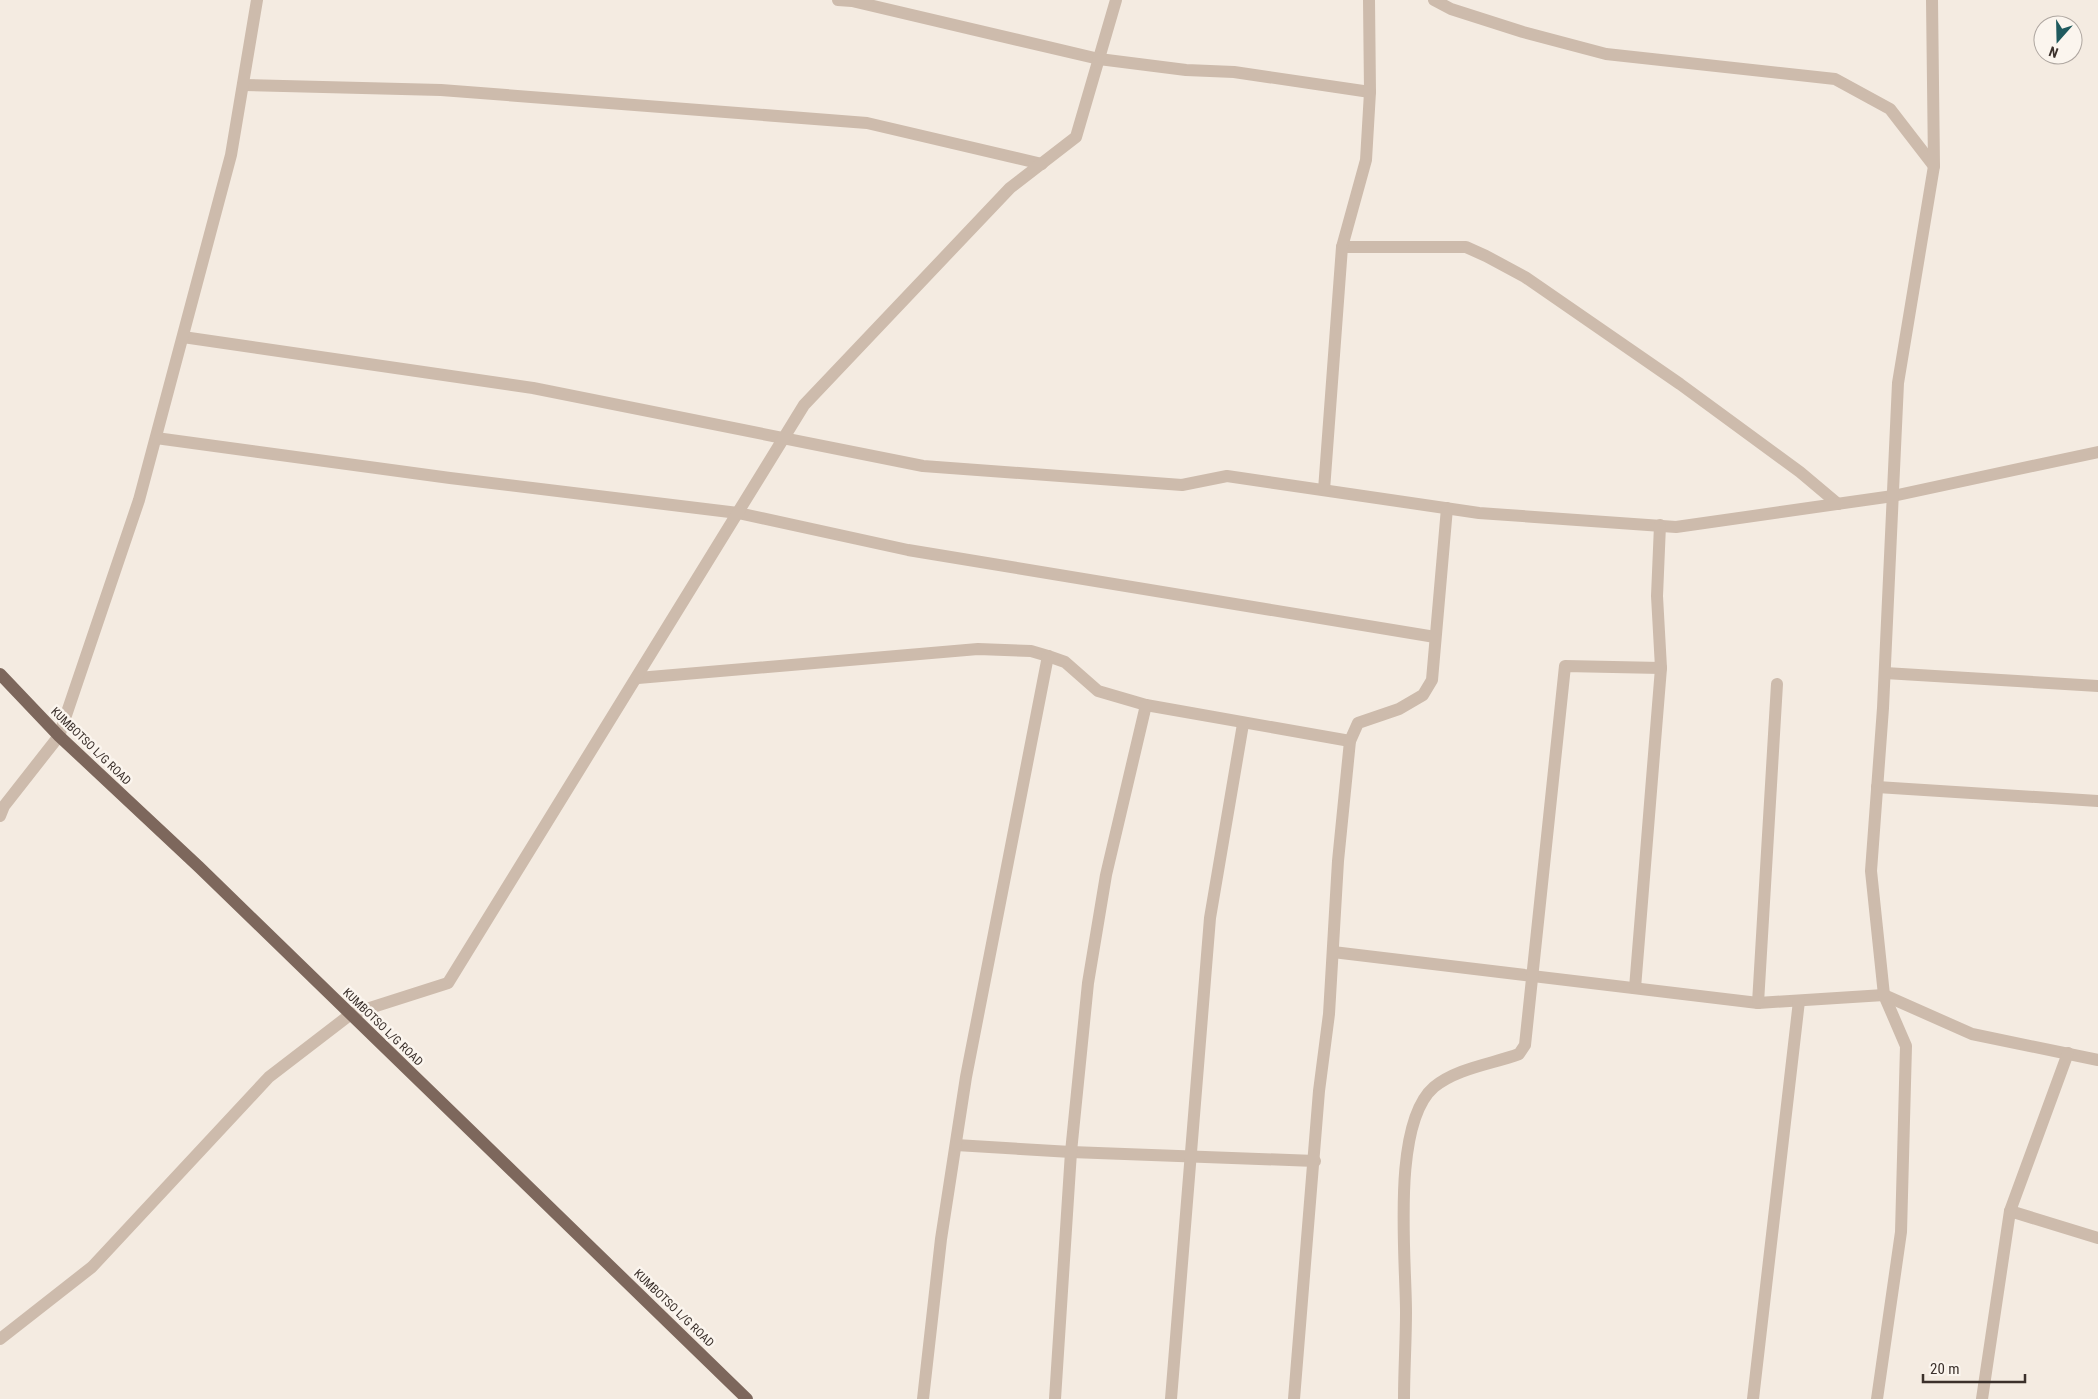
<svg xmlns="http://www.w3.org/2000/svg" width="2098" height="1399" font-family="'Roboto Condensed',sans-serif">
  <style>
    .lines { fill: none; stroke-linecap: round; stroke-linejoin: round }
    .minor { stroke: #cdbbac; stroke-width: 12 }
    .major { stroke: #7d675c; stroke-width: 12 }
    .labels { text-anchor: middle; stroke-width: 5; stroke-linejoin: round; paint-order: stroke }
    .street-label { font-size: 12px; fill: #3b302b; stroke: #fbf5ee }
  </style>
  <rect width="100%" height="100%" fill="#f4ebe1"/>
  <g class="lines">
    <g class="minor">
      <polyline points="838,0 852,1 1099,59 1186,70 1234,72 1370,92"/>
      <polyline points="1434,0 1451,9 1523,32 1606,54 1835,79 1890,109 1934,166"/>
      <polyline points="243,85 441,90 867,123 1042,164"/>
      <polyline points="1342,247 1466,247 1486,256 1525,277 1680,384 1800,472 1838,504"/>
      <polyline points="183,337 533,388 923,466 1182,485 1227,476 1479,513 1676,527 1893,496 2098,452"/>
      <polyline points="156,438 450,478 738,513 908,550 1435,637"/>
      <polyline points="1324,490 1342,247 1366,160 1370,92 1369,0"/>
      <polyline points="1885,673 2098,686"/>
      <polyline points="638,678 978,649 1031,651 1048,656 1065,662 1098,691 1146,705 1350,741"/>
      <polyline points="1877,787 2098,801"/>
      <polyline points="0,816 4,806 59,736 139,500 231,155 257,0"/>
      <polyline points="1333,952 1758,1003 1884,995 1972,1034 2098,1060"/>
      <polyline points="1635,988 1661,668"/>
      <polyline points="1758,1003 1777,684"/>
      <polyline points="956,1145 1071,1152 1315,1161"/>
      <polyline points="2010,1211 2098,1238"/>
      <polyline points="0,1339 92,1267 269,1077 351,1014 448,983 804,405 1010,188 1076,137 1116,0"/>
      <polyline points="923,1399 941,1239 966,1077 1048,656"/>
      <polyline points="1055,1399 1071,1152 1088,983 1106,875 1146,705"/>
      <polyline points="1171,1399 1210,918 1243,724"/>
      <polyline points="1294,1399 1319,1091 1329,1014 1338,861 1350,741 1358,723 1399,709 1423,695 1432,680 1447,508"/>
      <path d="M 1404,1399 C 1404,1370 1406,1341 1406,1312 C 1406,1258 1391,1124 1434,1087 C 1457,1068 1492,1064 1519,1054 L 1525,1045 L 1565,666 L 1661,668 L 1657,596 L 1660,525"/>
      <polyline points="1753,1399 1799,1001"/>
      <polyline points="1877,1399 1901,1232 1906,1046 1884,995 1871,871 1883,708 1898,383 1934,166 1932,0"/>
      <polyline points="1982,1399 2010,1211 2068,1053"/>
    </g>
    <polyline class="major" points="0,674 59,736 199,867 747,1399"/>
  </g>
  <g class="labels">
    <g class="street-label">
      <text transform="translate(91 746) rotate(44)" y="4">KUMBOTSO L/G ROAD</text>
      <text transform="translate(383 1027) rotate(44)" y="4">KUMBOTSO L/G ROAD</text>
      <text transform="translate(674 1308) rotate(44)" y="4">KUMBOTSO L/G ROAD</text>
    </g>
  </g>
  <g transform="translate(2058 40) rotate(200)"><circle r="24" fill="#fbf5ee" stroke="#aea6a0"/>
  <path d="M0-4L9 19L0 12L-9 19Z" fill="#1f5a5e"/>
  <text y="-8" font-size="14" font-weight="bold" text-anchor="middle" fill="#3b302b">N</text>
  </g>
  <path d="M1923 1374v8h102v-8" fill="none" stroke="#3b302b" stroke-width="2.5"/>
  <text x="1930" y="1374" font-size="15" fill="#3b302b" stroke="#fbf5ee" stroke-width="4" paint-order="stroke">20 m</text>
</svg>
